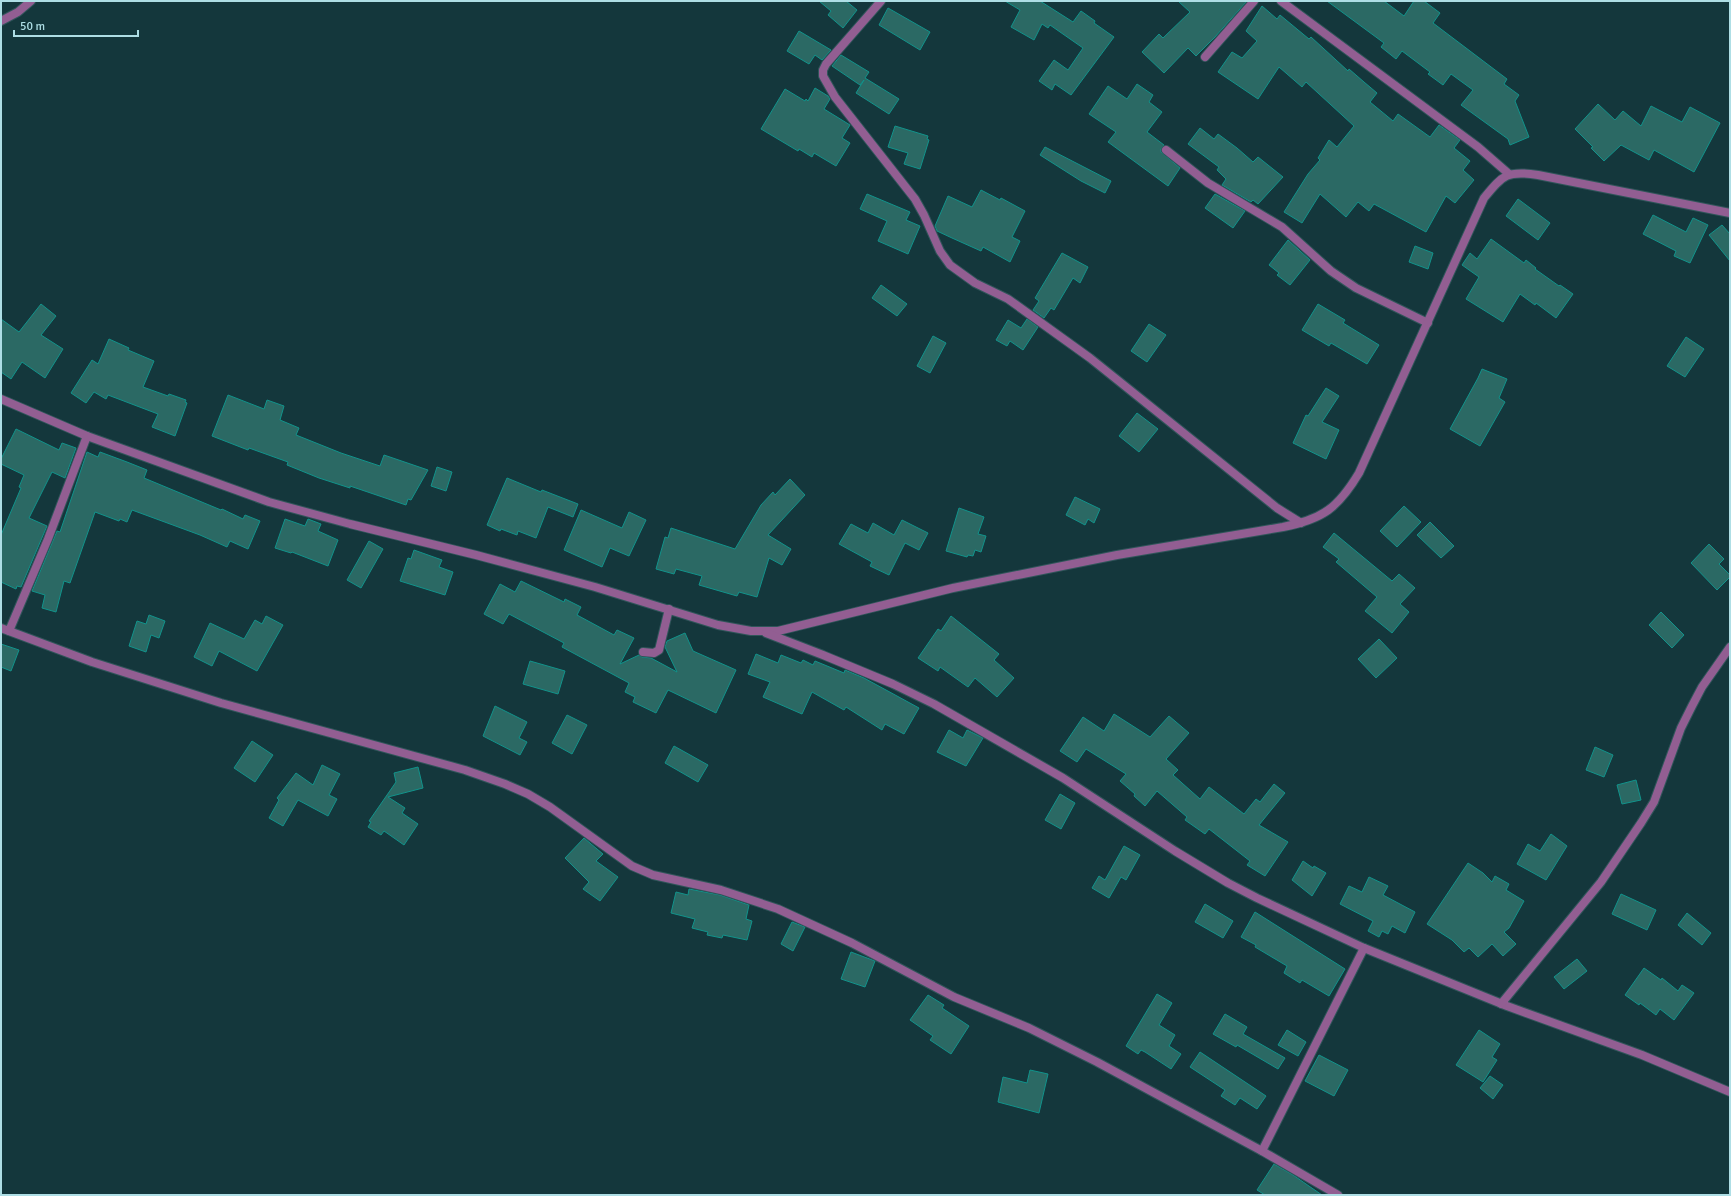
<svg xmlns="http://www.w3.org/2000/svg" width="1731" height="1196" font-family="Signika,sans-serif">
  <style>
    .building { fill: #2b6964; stroke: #11938b }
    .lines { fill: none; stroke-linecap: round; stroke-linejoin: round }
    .street-casing { stroke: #30555a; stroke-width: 10 }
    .street { stroke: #925e92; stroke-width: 8 }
  </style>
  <rect width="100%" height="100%" fill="#14373c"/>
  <g class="building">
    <polygon points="819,1 846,1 857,10 843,28 828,15 831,11"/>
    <polygon points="1005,1 1040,1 1073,22 1081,11 1095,21 1094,23 1114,37 1071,95 1055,84 1052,90 1039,81 1054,60 1068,70 1083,48 1050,25 1048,28 1042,24 1034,40 1011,27 1020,10"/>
    <polygon points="1178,1 1247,1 1215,37 1196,56 1188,48 1164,73 1142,52 1159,34 1163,38 1190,12"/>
    <polygon points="1327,1 1384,1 1404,16 1414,1 1424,1 1440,13 1433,23 1507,79 1504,84 1519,95 1515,101 1529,137 1510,145 1508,139 1461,105 1473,90 1451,74 1443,85 1428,74 1430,72 1402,51 1396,59 1381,47 1384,43"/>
    <polygon points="1262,6 1277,19 1280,15 1309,39 1311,37 1348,71 1349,69 1364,82 1377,93 1370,102 1393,121 1398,114 1430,137 1439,125 1460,140 1454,148 1470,161 1463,170 1474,180 1455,203 1446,196 1426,232 1374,204 1369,211 1358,202 1346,217 1320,194 1302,223 1284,212 1308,174 1320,160 1318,158 1329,140 1337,147 1354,126 1306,82 1302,87 1279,67 1258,99 1218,72 1232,52 1242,58 1257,41 1246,31"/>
    <polygon points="888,8 930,32 920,50 879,25"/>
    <polygon points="799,31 831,50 822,60 815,55 809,64 787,51"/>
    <polygon points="841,55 869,72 865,78 899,99 889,114 856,93 864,80 860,85 832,66"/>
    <polygon points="1137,84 1153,95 1149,102 1162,112 1147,132 1164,145 1161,149 1161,152 1180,168 1168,186 1108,142 1116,132 1089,114 1108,86 1127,99"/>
    <polygon points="815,88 828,96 830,99 824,109 850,125 842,138 850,143 836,166 814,153 812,157 799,149 798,151 761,129 785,89 805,101 806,99 808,101"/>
    <polygon points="1598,104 1615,120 1623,111 1641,126 1651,106 1682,122 1690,107 1720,123 1694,172 1654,150 1649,160 1621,145 1604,161 1591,148 1593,147 1575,129"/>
    <polygon points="895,126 928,136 927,139 929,140 920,169 904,164 908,153 888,147"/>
    <polygon points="1200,128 1214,139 1218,134 1237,148 1253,162 1258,157 1283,177 1258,204 1253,200 1251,202 1222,185 1226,179 1217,170 1219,167 1188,144"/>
    <polygon points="1045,147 1111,181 1105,193 1081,181 1040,155"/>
    <polygon points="981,190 1000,200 1001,198 1025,211 1012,237 1020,241 1010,262 983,247 981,251 952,238 937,231 935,226 948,196 972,207"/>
    <polygon points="867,194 910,212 906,220 920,226 908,254 878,241 887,221 860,209"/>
    <polygon points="1215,194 1245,211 1233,228 1205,208"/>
    <polygon points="1518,199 1550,223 1538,240 1506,216"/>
    <polygon points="1653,215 1686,232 1693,218 1708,225 1690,263 1674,256 1676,251 1643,234"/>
    <polygon points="1722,225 1730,234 1730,261 1709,235"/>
    <polygon points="1491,239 1524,263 1526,260 1536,268 1535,269 1559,286 1560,285 1573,294 1556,318 1536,303 1535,305 1520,294 1503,322 1466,299 1479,277 1462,265 1470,253 1477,259"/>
    <polygon points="1288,240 1310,260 1290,285 1277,275 1279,273 1269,265"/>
    <polygon points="1415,246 1433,253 1428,269 1409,262"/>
    <polygon points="1062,253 1088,267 1080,283 1073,278 1054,310 1051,308 1044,318 1033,310 1039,301 1035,298"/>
    <polygon points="881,285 907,304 897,316 872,298"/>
    <polygon points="41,304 56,316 41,335 63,349 45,378 22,362 11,379 1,372 1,319 19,332"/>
    <polygon points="1318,304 1345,320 1343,323 1379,345 1367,364 1331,343 1329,346 1302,330"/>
    <polygon points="1027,319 1038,327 1023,350 1010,341 1007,346 996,340 1008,320 1021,328"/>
    <polygon points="1149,324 1166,335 1147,362 1131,351"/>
    <polygon points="933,336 946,343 930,373 917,366"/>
    <polygon points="1686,337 1704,349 1685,377 1667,366"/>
    <polygon points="109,339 129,348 128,350 154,361 143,387 168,396 169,394 186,400 185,402 187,403 175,436 152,427 158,414 108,395 106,399 94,392 86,403 71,393 92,360 98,364"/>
    <polygon points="1482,369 1507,379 1499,398 1505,402 1480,446 1450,429 1478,378"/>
    <polygon points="1326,388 1339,396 1322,422 1339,430 1326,459 1293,443 1306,415 1308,416"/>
    <polygon points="228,395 264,409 267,400 284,406 280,420 299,428 296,435 341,453 380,466 384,455 428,470 411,500 408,499 406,505 350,486 350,488 319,478 287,465 288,462 249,448 248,450 212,436"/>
    <polygon points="1137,413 1158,429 1139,452 1119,436"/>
    <polygon points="16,429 59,450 62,443 76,448 65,478 52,472 29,518 47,526 21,587 17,586 16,589 1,582 1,535 21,488 19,487 24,475 1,464 1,459"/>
    <polygon points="87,452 98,457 100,452 127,462 147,470 144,478 221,510 222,509 243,519 245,515 260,521 248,549 230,541 227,547 200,535 132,510 127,522 120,519 119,521 95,512 70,583 64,581 56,612 42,608 45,595 32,591 57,531 60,532"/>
    <polygon points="437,467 452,472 446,491 431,486"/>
    <polygon points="507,478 541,492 542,490 578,504 573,517 548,507 536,538 518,531 517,535 501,529 500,531 487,525"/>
    <polygon points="790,479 805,495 768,535 791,549 782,565 769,558 757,597 739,592 737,596 699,585 702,576 676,569 674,574 656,569 665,537 668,538 671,528 735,549 761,505 773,492 775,495"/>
    <polygon points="1075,497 1100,509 1094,523 1088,519 1085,525 1066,515"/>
    <polygon points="1404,506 1421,522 1397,547 1380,531"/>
    <polygon points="959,508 984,517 978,534 986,536 981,552 975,550 973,556 968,555 967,557 946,551"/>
    <polygon points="581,510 622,528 629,512 646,520 629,556 610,548 602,567 564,550"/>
    <polygon points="285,519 305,526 308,519 321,524 318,531 338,540 328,566 292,552 291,553 275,548"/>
    <polygon points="902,520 928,533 919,550 905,543 889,575 870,566 872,562 839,544 851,524 868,533 873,523 894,535"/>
    <polygon points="1430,522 1454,546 1441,558 1417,535"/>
    <polygon points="1334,533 1392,581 1399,574 1415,588 1400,604 1409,612 1392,633 1365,611 1377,597 1336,562 1339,559 1323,547"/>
    <polygon points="369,541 383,549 361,588 347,580"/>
    <polygon points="1709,544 1724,559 1719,564 1730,575 1730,577 1717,590 1691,563"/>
    <polygon points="414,550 442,560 439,567 453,572 445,595 400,581 408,558 411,559"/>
    <polygon points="521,581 564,602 565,599 581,607 577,615 614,635 617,630 634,638 620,664 639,655 642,657 651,658 677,672 665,647 667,641 685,633 693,651 736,670 716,713 668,690 656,713 633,702 635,697 625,692 629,683 562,647 564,643 509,614 503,624 484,614 500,584 515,592"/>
    <polygon points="1661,612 1684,635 1672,648 1649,625"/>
    <polygon points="149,615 165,621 159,638 151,635 146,652 129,646 137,621 146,624"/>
    <polygon points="266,616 283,625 257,671 219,651 212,666 194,657 210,623 244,639 255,620 262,624"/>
    <polygon points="951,616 999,654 994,660 1014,678 997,697 975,678 968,687 940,667 938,671 918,658 938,629 941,631"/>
    <polygon points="1379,639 1397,658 1376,678 1358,659"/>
    <polygon points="1,644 19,650 11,671 1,667"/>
    <polygon points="756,654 778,663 781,655 801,663 803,660 813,665 815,661 844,673 845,670 864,678 919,708 904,734 885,724 882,730 846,707 844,710 812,692 802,714 763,697 770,682 748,674"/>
    <polygon points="530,661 565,671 558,694 523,684"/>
    <polygon points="495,706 527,722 519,738 527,742 520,755 483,736"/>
    <polygon points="1114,714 1150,737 1169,716 1189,733 1166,759 1178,770 1173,775 1200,799 1209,787 1244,814 1256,799 1260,802 1274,784 1285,793 1259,825 1288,842 1265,876 1247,865 1250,861 1209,829 1205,834 1185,820 1187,817 1157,791 1145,806 1134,796 1135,794 1120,781 1126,774 1086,749 1077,762 1060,751 1083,717 1104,731"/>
    <polygon points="567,715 587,725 572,754 552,743"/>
    <polygon points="949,730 963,738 967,730 983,738 966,766 937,752"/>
    <polygon points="252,741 273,755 255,782 234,768"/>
    <polygon points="674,746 708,765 698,782 665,763"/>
    <polygon points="1595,747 1613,755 1604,777 1586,770"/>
    <polygon points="322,765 340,774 329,795 337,799 328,816 298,800 283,826 269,818 279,800 277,798 296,773 313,785"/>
    <polygon points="418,767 423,788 388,797 405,808 402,813 418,824 404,845 384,831 381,835 368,827 371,822 369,821 396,782 394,773"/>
    <polygon points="1636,780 1641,800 1622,804 1617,785"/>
    <polygon points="1060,794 1075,803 1061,829 1045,820"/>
    <polygon points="1551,834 1567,846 1546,880 1517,864 1528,844 1540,851"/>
    <polygon points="584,838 603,854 596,861 618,877 600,901 583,889 589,882 565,858"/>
    <polygon points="1124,846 1140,855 1126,880 1121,877 1109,898 1092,888 1099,876 1105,880"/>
    <polygon points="1303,861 1313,868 1314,866 1326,873 1312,896 1292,880"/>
    <polygon points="1468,863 1483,873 1492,882 1495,876 1509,884 1506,890 1524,901 1509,928 1504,932 1516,944 1503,956 1492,944 1478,957 1469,948 1464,952 1452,940 1427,924"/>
    <polygon points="1369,877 1388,886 1383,895 1415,912 1405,933 1392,926 1388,934 1382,931 1379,937 1368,931 1373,921 1340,904 1349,886 1362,892"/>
    <polygon points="689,889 720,895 749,905 746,919 752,921 747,940 723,935 722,938 707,935 708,932 692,928 695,919 671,913 676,892 688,895"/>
    <polygon points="1621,894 1656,910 1647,930 1612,914"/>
    <polygon points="1205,904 1233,921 1223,938 1195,922"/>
    <polygon points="1255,912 1345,969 1329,996 1302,980 1300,983 1284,973 1287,966 1255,947 1256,945 1241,937"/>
    <polygon points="1687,913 1711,933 1702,945 1678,925"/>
    <polygon points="792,922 805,927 793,951 781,944"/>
    <polygon points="851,952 875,961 865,987 841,979"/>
    <polygon points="1577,959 1587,971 1564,989 1554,977"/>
    <polygon points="1644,968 1661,980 1662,978 1678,991 1682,985 1694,993 1674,1020 1660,1009 1656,1015 1640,1003 1639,1005 1625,995"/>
    <polygon points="1157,994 1172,1003 1159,1025 1175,1035 1169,1046 1181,1054 1171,1069 1145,1052 1141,1050 1138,1054 1126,1046"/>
    <polygon points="928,995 944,1005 942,1008 969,1026 951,1054 930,1040 933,1036 910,1020"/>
    <polygon points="1225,1014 1247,1027 1243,1034 1285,1058 1278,1069 1237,1045 1236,1047 1213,1034"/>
    <polygon points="1287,1030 1306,1042 1298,1056 1278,1045"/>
    <polygon points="1479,1030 1500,1044 1492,1057 1497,1060 1483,1082 1456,1065"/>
    <polygon points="1200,1052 1266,1096 1257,1109 1240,1098 1235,1105 1221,1096 1225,1090 1190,1067"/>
    <polygon points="1319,1055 1348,1070 1334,1096 1305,1081"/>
    <polygon points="1030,1070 1048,1074 1039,1113 998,1102 1003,1077 1027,1083"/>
    <polygon points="1490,1076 1503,1085 1493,1099 1480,1088"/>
    <polygon points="1274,1164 1293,1175 1322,1195 1265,1195 1257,1190"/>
  </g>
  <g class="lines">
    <g class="street-casing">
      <g id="street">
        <polyline points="881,1 826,64 823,70 823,76 835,97 915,199 924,215 940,251 950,265 975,283 1008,299 1090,358 1277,508 1301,523"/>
        <polyline points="1281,1 1478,147 1509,174"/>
        <polyline points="1,21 18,12 31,1"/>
        <polyline points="1205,57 1254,1"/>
        <polyline points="1166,150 1208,183 1282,227 1331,271 1356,288 1428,323"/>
        <path d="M 1,399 L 87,436 L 269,502 L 350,524 L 476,555 L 595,587 L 718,625 L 751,631 L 778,631 L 953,588 L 1117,555 L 1283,527 C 1323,519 1338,508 1359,473 L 1484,198 C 1503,175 1507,170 1538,175 L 1730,213"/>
        <polyline points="1,628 92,662 221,703 465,770 505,784 528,794 550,807 632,866 653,875 721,890 778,909 852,943 954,997 1029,1028 1097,1062 1262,1151 1338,1195"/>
        <polyline points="9,631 48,539 87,436"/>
        <polyline points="766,633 823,655 893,684 934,704 1063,778 1175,851 1228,883 1257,898 1364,948 1507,1006 1642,1055 1730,1092"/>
        <polyline points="643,652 654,653 659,650 669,609"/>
        <polyline points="1501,1004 1601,882 1641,823 1654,802 1681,728 1692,706 1702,687 1730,647"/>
        <polyline points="1262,1151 1364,948"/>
      </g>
    </g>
    <use href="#street" class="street"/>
  </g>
  <rect width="1731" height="1196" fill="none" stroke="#aedee5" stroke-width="4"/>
  <path d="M14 30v6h124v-6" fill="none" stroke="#aedee5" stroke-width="2"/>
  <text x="20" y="30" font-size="12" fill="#aedee5" stroke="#14373c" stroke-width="3" paint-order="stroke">50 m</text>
</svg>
